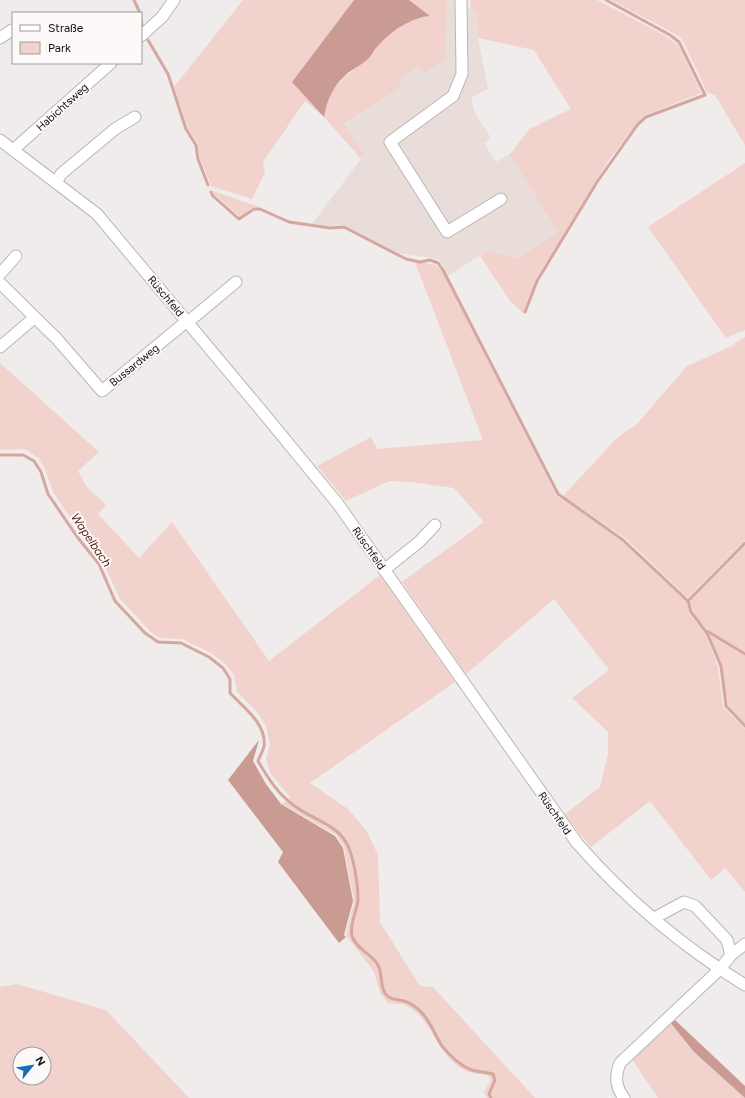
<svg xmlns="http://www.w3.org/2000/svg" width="745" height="1098" font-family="Figtree,sans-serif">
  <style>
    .built { fill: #e9ddda }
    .green { fill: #f2d2cc; fill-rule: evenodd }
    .forest { fill: #c99b92 }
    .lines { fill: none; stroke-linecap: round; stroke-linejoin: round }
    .stream { stroke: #d6a79f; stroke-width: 3 }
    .minor-casing { stroke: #bab6b6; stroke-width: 13 }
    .minor { stroke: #fff; stroke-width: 11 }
    .labels { text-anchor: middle; stroke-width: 4; stroke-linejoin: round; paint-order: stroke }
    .street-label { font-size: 11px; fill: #121010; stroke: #fdf9f8 }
    .water-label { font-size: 12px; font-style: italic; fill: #561d15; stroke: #fdf9f8 }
  </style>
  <rect width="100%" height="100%" fill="#f0eceb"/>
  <polygon class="built" points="447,0 464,0 464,9 476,9 478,38 488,89 471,98 475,113 491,138 484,143 496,162 509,154 558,232 516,259 488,250 448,276 439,259 398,253 344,225 330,226 312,224 364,155 344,125 402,87 398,80 419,66 445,59"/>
  <g class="green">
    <polygon points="243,0 354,0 292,82 327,102 333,90 343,78 368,59 377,46 390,34 409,21 429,16 409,0 447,0 445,59 424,73 419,66 398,80 402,87 344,124 364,155 361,159 324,117 305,101 263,162 265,173 252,199 211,186 200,158 198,144 188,128 174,87"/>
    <polygon points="470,0 597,0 666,36 678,45 701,93 645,115 638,122 608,161 536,279 523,313 510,301 480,256 488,250 516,259 558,232 509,154 513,151 529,129 571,109 534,50 478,38 476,10 471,9"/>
    <polygon points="611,0 745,0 745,145 715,95 707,92 681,37"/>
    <polygon points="745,163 745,330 726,338 648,227"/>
    <polygon points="213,191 260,207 253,207 240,217 215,195"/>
    <path d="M 415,262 C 427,264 433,261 442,270 L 556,495 L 622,541 L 687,601 L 689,613 L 705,633 L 718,666 L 723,707 L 745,729 L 745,892 L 725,868 L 711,880 L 650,801 L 591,847 L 564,815 L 600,787 L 608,753 L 608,732 L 572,698 L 609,670 L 554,599 L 466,674 L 402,582 L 484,522 L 454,488 L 410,482 L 389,481 L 346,501 L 317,466 L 371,437 L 377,449 L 483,440 Z"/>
    <polygon points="745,337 745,540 688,598 625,538 563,496 618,437 637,424 687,366 736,344 734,343"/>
    <path d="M 0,363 L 99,452 L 78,471 L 87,487 L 106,505 L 98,514 L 139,558 L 172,522 L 269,661 L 380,575 L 455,682 L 310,783 L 348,809 L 366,830 L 378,855 L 380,922 L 420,986 L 433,987 L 535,1098 L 487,1098 L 484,1092 L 491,1080 L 487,1075 C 482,1074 477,1075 472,1073 C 438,1064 434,1016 404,1005 C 399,1003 393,1004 388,1003 L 380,993 L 374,972 L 346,935 L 354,901 L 344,847 L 336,835 L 282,804 L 290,797 L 271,774 L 266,760 L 270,745 L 266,726 L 257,712 L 237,692 L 234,675 L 225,664 L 211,653 L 182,639 L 160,638 L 153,634 L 120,599 L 104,564 L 83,537 L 53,492 L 45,469 L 39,458 L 25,449 L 0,450 Z"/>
    <path d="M 745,546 L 745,652 C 723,639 695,628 690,601 Z"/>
    <polygon points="709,634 745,656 745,724 727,705 722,665"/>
    <path d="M 17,984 L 106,1010 L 189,1098 L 0,1098 L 0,987 ZM 20,1054 L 44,1054 L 44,1078 L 20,1078 Z"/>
    <polygon points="670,1022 694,1052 745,1098 658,1098 631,1058"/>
  </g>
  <g class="forest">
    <path d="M 354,0 L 409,0 L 430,16 C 410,18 391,31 378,46 C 374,49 372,55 369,58 C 363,64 355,68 349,72 C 334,84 327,99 324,117 L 292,82 Z"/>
    <polygon points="259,740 253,761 266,784 281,804 335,836 343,848 353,901 344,935 346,937 339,943 278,862 283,852 228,780"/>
    <polygon points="674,1019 745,1086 745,1098 694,1052 670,1022"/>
  </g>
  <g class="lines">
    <g class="stream">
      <polyline points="134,0 140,13"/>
      <polyline points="141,19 142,25"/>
      <polyline points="148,40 168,74 186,129 196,145 198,159 208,185"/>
      <polyline points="211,192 213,196 239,219 254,209 260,209 289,222 330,228 344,227 406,259 420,262 430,260 438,263 443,270 558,494 623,540 688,601 691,612 707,633 721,666 726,706 745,726"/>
      <polyline points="525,312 537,281 597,182 638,124 646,117 705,95 679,42 670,35 606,0"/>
      <path d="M 0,455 L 23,455 L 34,461 L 41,472 L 48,494 L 78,538 L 99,564 L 115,601 L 145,633 L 158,642 L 181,643 L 209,657 L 223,668 L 230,679 L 230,693 C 243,707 267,724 264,746 C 263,751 260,756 258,761 C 269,780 280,797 299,809 C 315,820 337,825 347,844 C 354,857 358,885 358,900 C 357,911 349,925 352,936 C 356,948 369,953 376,962 C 384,972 379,984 385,993 C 389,1001 400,999 407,1002 C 411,1004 416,1007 419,1010 C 430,1019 434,1034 442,1046 C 448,1054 462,1067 472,1070 C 479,1072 486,1072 493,1074 L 495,1080 L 489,1094 L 491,1098"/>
      <polyline points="688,601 745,543"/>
      <polyline points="707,631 745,654"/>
    </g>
    <g class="minor-casing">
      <g id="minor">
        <polyline points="461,0 462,74 453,96 390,142 447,232 501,199"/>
        <polyline points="141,36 162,17 174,0"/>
        <polyline points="0,38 12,30"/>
        <path d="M 0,140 L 97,214 L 265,415 L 338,504 L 577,843 C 625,898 683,947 745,985"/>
        <polyline points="13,150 111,63"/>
        <polyline points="56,183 61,174 115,129 135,117"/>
        <polyline points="0,274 16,256"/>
        <polyline points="0,283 57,339 102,391 187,321"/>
        <polyline points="188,322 236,282"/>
        <polyline points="0,347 34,318"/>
        <polyline points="384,570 419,542 435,525"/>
        <polyline points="731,955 745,944"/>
        <path d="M 624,1098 C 615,1086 615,1076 620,1063 L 720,969 L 731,955 L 727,940 L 695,906 L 684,902 L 654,918"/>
      </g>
    </g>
    <use href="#minor" class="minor"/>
  </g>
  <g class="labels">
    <g class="street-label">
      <text transform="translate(62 107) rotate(-42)" y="4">Habichtsweg</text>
      <text transform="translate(166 296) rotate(50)" y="4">Rüschfeld</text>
      <text transform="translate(134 365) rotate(-39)" y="4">Bussardweg</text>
      <text transform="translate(369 548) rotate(55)" y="4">Rüschfeld</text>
      <text transform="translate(555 813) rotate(55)" y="4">Rüschfeld</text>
    </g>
    <g class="water-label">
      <text transform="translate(91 540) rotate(56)" y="4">Wapelbach</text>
    </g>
  </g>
  <rect x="12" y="12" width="130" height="52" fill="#fdf9f8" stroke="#9f9c9b"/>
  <rect x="20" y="25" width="20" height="6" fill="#ffffff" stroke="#9f9c9b"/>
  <text x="48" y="32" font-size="12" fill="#121010">Straße</text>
  <rect x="20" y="42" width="20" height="12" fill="#f2d2cc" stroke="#9f9c9b"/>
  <text x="48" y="52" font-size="12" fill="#121010">Park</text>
  <g transform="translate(32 1066) rotate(60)"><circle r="19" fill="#fdf9f8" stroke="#9f9c9b"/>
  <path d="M0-3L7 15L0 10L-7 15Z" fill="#166ebb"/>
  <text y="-6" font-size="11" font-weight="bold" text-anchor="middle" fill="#121010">N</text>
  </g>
</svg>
